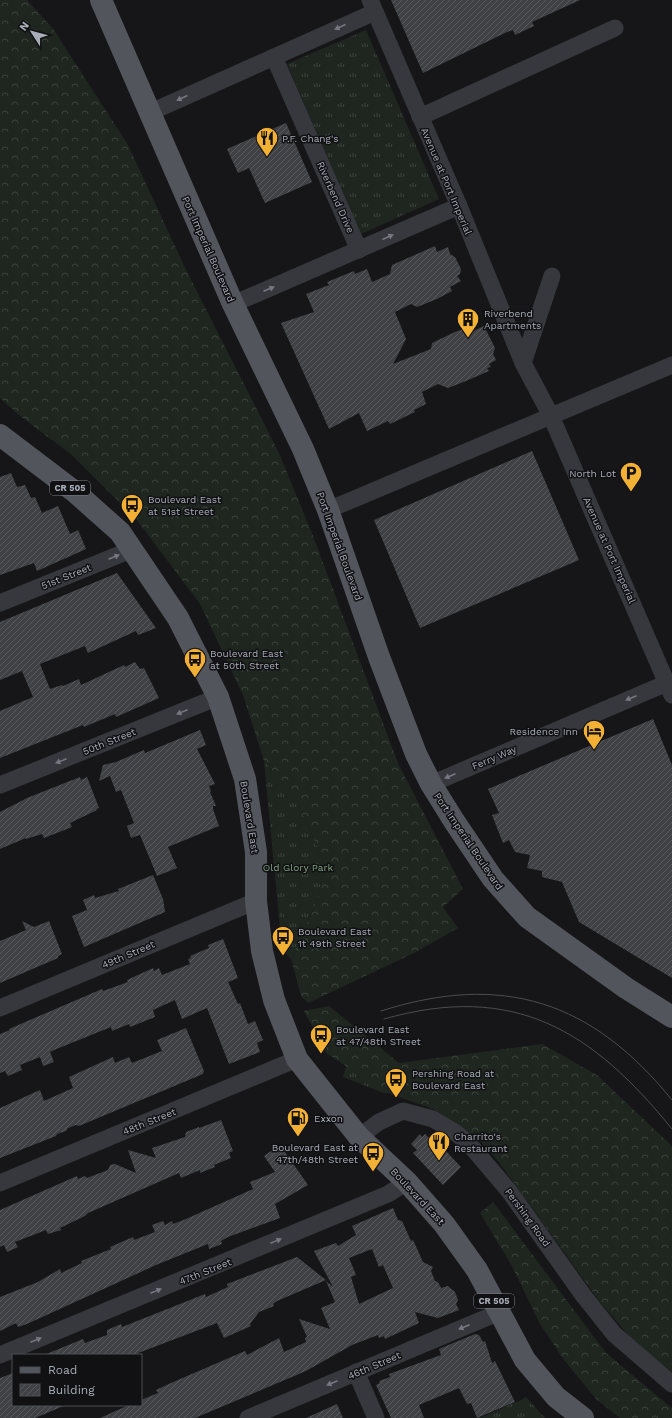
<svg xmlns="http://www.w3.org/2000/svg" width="672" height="1418" font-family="'Work Sans',sans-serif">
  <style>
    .grass { fill: url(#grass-tufts) }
    .forest { fill: url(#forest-crowns) }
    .building { fill: url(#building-hatch); fill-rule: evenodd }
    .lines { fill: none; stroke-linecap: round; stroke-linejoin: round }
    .minor { stroke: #37383d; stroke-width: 17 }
    .major { stroke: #53555c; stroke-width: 22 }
    .tram { stroke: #4a4c52; stroke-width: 1 }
    .oneway { fill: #757881 }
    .labels { text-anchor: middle; stroke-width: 3; stroke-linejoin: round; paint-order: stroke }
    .shield { fill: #111113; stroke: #7b7e86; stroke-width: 1 }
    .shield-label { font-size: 9px; font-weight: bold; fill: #a8adb8 }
    .poi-label { font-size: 10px; fill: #a8adb8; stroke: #111113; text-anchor: start }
    .street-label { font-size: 10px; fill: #a8adb8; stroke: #111113 }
    .park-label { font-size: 10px; fill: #7fa381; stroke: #111113 }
  </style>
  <defs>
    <pattern id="grass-tufts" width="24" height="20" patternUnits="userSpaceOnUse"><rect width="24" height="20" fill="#1e261f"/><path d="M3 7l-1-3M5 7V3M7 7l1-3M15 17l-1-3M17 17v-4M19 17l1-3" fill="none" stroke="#3c433d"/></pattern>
    <pattern id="forest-crowns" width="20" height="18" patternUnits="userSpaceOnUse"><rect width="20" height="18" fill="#1e261f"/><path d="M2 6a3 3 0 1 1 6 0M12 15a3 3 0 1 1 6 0" fill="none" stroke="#3c433d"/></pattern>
    <pattern id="building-hatch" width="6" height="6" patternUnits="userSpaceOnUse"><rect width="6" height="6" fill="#404145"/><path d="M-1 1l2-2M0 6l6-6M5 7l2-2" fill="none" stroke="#595a5e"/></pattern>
  </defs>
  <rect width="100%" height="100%" fill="#161618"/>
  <g class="grass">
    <polygon points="366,30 439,199 361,234 287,64"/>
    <polygon points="264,761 295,796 325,865 316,903 291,959 282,949"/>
    <polygon points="347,1064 389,1088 386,1094 343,1077"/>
    <polygon points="526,1397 545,1418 480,1418 521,1400"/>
  </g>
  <g class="forest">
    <polygon points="0,0 27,0 54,30 128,145 187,272 279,453 313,536 398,763 463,889 443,907 458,928 414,953 308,1003 301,996 291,959 316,903 325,865 295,796 264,761 243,695 200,604 136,519 72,455 20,416 0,398"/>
    <polygon points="329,1006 399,1063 542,1044 597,1075 672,1146 672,1372 635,1343 600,1302 498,1161 481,1142 436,1110 385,1092 326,1053 304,1011"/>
    <polygon points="493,1202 606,1353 672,1408 672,1418 620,1418 597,1400 564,1360 540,1324 512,1266 480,1213"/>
  </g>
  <g class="building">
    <polygon points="391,0 580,0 532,22 534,26 515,35 513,30 507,32 423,73"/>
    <polygon points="286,123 312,182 265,203 249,168 238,173 227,149"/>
    <polygon points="435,246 437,252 448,247 450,254 455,257 461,269 460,274 457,276 461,281 450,287 452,291 437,299 417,307 411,304 395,312 406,339 393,364 431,349 432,343 455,332 469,327 471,332 484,326 495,348 493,354 496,360 489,364 491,367 487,368 489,371 466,381 448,388 438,384 422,392 426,404 414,410 415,412 390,424 388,421 367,431 359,413 329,429 281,323 314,312 306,294 329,285 327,282 354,271 355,274 367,269 372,282 390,274 392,265"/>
    <polygon points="532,451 579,560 420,628 374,520"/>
    <polygon points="11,473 17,487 25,485 31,498 35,497 42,513 58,506 70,534 78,530 86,549 37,571 34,563 0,575 0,477"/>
    <polygon points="117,573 156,628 138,635 136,631 88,653 85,646 40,664 50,689 62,685 63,686 79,679 81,685 124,665 125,667 135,662 140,669 144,668 159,698 116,717 115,714 84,727 83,725 0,758 0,711 33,697 22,671 0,680 0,622"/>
    <polygon points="653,719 672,765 672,978 579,922 562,882 542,877 542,871 527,868 530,855 515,852 509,840 503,843 492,815 499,813 488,789"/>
    <polygon points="200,730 206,745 197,749 215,784 209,786 211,791 210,792 216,806 213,806 213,809 219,826 168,847 177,868 157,876 140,835 131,838 127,826 134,823 121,790 116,792 110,776 99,781 103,765 116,762 144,750 145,753"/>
    <polygon points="80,777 81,780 87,777 99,808 96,809 97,810 70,823 72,827 44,838 42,834 26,839 26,838 0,849 0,812 27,798"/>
    <polygon points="153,875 163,899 165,912 84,947 72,916 87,910 83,900 94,895 95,898 119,891 118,889"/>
    <polygon points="22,921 34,927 49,921 62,954 58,956 58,958 0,983 0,941 26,930"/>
    <polygon points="223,939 238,978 228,982 238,1004 240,1003 248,1024 255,1021 263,1040 257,1043 260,1052 229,1064 207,1008 182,1019 175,1000 153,1010 155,1017 130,1027 129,1024 112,1031 111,1027 54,1050 50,1052 54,1062 43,1066 40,1057 20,1065 22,1070 8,1076 5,1071 0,1073 0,1034 10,1030 9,1029 102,989 103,991 128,982 127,980 153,968 154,971 159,968 162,975 190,964 188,959 191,958 190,956 209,948 208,945"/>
    <polygon points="186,1028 204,1071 203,1074 79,1126 76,1125 68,1128 66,1131 57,1134 56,1136 0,1158 0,1108 40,1090 44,1101 73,1088 69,1077 113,1057 115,1063 129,1057 132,1063 162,1051 157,1040"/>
    <polygon points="221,1120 233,1151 229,1153 231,1158 214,1165 215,1167 200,1173 200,1170 181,1178 179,1173 88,1213 85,1216 60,1228 61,1230 48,1234 46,1230 15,1242 18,1247 7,1252 4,1245 0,1247 0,1210 77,1176 78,1179 85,1176 87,1178 108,1170 110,1165 115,1164 136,1173 128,1150 156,1158 152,1148 185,1137 186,1132 199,1127 199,1128"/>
    <polygon points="420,1134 422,1137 425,1134 443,1152 445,1150 461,1167 443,1185 413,1153 417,1150 411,1144"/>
    <polygon points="280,1145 308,1185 275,1204 280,1218 228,1237 221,1241 222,1244 209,1249 208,1244 156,1265 27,1324 18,1327 16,1323 0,1331 0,1297 38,1282 60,1269 61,1273 82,1263 81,1261 111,1249 110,1247 133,1237 134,1240 155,1232 152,1225 163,1221 165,1225 172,1221 173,1224 186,1219 253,1189 250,1182 275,1172 264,1156"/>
    <path d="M 393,1208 L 398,1220 L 402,1221 L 411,1241 L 413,1240 L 423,1262 L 433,1267 L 431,1271 L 435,1281 L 438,1282 L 441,1288 L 448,1286 L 455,1292 L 458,1300 L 456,1304 L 459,1310 L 438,1318 L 415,1312 L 419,1323 L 385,1339 L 384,1336 L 379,1338 L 378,1335 L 352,1345 L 306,1371 L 195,1418 L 100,1418 L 129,1405 L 141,1405 L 141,1400 L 158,1393 L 156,1390 L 171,1383 L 245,1351 L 247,1355 L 279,1338 L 284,1352 L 306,1342 L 305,1338 L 307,1337 L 299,1319 L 330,1329 L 321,1308 L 335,1302 L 326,1281 L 333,1287 L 314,1251 L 336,1243 L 338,1246 L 356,1235 L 352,1226 ZM 372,1249 L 379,1267 L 383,1265 L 393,1288 L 359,1304 L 351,1277 L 356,1275 L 349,1258 Z"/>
    <polygon points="297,1257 326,1280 277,1301 273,1304 274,1306 259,1312 250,1324 251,1326 224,1338 217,1323 133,1355 44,1355 83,1339 85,1343 107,1335 107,1330 121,1324 122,1327 205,1294 206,1297 228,1287 227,1284"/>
    <polygon points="475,1334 479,1335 483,1342 485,1341 492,1363 495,1361 515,1402 477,1418 471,1403 467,1404 459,1388 419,1405 424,1418 391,1418 376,1385 380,1383 379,1381 390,1377 389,1374 441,1355 439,1349"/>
    <polygon points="13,1373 13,1405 66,1405 35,1418 0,1418 0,1378"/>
    <polygon points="337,1404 343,1418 306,1418"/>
  </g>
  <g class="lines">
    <g class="minor">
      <polyline points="370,0 459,206 523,363 551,416 672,695"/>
      <polyline points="274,57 359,250"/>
      <polyline points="151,112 375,12"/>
      <polyline points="420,117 615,28"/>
      <polyline points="233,304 459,206"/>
      <polyline points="523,363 552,276"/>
      <polyline points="328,510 672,365"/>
      <polyline points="0,603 133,549"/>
      <polyline points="431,784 667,683"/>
      <polyline points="0,785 218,697"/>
      <polyline points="0,1008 256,901"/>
      <polyline points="359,1137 379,1122 403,1111 433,1119 456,1133 470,1145 509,1191 583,1295 614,1334 672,1384"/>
      <polyline points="0,1183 297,1059"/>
      <polyline points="0,1355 388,1194 407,1182"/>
      <polyline points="356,1372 376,1418"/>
      <polyline points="248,1418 500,1312"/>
    </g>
    <g class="major">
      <polyline points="101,0 233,304 303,449 328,510 379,657 416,754 431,784 454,821 493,879 527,917 626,988 672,1017"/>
      <polyline points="0,435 75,492 120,532 178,618 218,697 245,779 256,852 256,901 262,951 274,1000 297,1059 359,1137 407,1182 444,1224 477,1270 525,1360 556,1397 583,1418"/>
    </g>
    <g class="tram">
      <path d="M 381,1011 C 503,972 592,1001 672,1100"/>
      <path d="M 384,1019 C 514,982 592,1030 672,1129"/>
    </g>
  </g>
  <defs><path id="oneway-solid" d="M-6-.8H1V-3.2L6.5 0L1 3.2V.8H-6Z"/></defs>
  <g class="oneway">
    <use href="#oneway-solid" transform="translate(340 27) rotate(156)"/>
    <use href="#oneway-solid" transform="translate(182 98) rotate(155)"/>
    <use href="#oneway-solid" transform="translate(388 237) rotate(-24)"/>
    <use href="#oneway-solid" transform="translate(269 289) rotate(-23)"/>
    <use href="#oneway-solid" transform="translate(114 557) rotate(-23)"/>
    <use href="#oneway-solid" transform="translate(631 698) rotate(157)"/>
    <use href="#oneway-solid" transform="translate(182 712) rotate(158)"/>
    <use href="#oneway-solid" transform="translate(61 761) rotate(158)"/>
    <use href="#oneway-solid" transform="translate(450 776) rotate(157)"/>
    <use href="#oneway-solid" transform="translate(276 1241) rotate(-22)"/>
    <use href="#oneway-solid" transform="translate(156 1291) rotate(-22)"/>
    <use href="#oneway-solid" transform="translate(464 1327) rotate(157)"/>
    <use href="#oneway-solid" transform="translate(36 1340) rotate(-22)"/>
    <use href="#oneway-solid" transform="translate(332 1383) rotate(157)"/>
  </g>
  <defs>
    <g id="restaurant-pin" transform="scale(1.15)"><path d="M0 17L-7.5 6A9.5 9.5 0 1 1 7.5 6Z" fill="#f2b134" stroke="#111113"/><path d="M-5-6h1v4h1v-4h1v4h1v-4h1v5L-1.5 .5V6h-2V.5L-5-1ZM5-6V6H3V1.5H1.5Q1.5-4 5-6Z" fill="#111"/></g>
    <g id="building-pin" transform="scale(1.15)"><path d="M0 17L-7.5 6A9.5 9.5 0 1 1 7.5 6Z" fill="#f2b134" stroke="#111113"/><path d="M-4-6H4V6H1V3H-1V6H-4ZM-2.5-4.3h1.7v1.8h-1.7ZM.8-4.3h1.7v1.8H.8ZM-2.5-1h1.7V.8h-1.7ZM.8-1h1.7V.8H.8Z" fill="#111"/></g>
    <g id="parking-pin" transform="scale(1.15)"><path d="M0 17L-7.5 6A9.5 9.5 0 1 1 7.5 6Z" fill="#f2b134" stroke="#111113"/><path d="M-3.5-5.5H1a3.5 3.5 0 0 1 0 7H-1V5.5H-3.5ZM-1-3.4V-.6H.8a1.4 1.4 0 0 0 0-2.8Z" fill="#111"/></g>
    <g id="bus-pin" transform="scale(1.15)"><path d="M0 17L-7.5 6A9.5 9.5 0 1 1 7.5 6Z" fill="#f2b134" stroke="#111113"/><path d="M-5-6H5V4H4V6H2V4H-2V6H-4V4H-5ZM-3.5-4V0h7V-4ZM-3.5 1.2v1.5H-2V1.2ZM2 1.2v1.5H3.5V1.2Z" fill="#111"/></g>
    <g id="hotel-pin" transform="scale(1.15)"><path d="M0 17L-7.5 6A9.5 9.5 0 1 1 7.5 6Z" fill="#f2b134" stroke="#111113"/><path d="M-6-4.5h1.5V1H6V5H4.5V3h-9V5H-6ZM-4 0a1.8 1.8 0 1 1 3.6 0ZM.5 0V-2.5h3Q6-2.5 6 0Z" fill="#111"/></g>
    <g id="fuel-pin" transform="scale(1.15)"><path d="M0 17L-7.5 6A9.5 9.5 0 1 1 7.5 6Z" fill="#f2b134" stroke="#111113"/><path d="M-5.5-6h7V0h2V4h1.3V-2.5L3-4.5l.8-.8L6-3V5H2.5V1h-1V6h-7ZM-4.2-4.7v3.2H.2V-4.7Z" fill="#111"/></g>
  </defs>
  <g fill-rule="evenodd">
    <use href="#restaurant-pin" x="267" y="138"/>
    <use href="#building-pin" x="468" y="319"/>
    <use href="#parking-pin" x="631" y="473"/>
    <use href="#bus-pin" x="132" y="505"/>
    <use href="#bus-pin" x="195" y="659"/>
    <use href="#hotel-pin" x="594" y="731"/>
    <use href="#bus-pin" x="283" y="937"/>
    <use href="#bus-pin" x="321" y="1035"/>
    <use href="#bus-pin" x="396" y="1079"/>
    <use href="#fuel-pin" x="298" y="1118"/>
    <use href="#restaurant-pin" x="439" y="1142"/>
    <use href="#bus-pin" x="373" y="1153"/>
  </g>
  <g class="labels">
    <g class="shield">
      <rect x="50" y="481" width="40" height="14" rx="3"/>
      <rect x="474" y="1294" width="40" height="14" rx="3"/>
    </g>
    <g class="shield-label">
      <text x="70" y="491">CR 505</text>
      <text x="494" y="1304">CR 505</text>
    </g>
    <g class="poi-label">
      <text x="282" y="142">P.F. Chang's</text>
      <text x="484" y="317">Riverbend<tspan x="484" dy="12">Apartments</tspan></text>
      <text x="616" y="477" text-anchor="end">North Lot</text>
      <text x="148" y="503">Boulevard East<tspan x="148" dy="12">at 51st Street</tspan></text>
      <text x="210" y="657">Boulevard East<tspan x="210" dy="12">at 50th Street</tspan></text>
      <text x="578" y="735" text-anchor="end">Residence Inn</text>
      <text x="298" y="935">Boulevard East<tspan x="298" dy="12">1t 49th Street</tspan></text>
      <text x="336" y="1033">Boulevard East<tspan x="336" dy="12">at 47/48th STreet</tspan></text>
      <text x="412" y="1077">Pershing Road at<tspan x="412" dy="12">Boulevard East</tspan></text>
      <text x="314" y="1122">Exxon</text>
      <text x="454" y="1140">Charrito's<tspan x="454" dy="12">Restaurant</tspan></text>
      <text x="358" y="1151" text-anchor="end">Boulevard East at<tspan x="358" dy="12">47th/48th Street</tspan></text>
    </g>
    <g class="street-label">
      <text transform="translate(447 181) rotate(67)" y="4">Avenue at Port Imperial</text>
      <text transform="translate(336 197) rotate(66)" y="4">Riverbend Drive</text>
      <text transform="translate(209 249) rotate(66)" y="4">Port Imperial Boulevard</text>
      <text transform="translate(340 546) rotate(70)" y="4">Port Imperial Boulevard</text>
      <text transform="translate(610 550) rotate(66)" y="4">Avenue at Port Imperial</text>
      <text transform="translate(66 576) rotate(-22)" y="4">51st Street</text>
      <text transform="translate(109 741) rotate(-22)" y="4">50th Street</text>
      <text transform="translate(494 757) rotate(-23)" y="4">Ferry Way</text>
      <text transform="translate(250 817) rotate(81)" y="4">Boulevard East</text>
      <text transform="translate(469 841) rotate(56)" y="4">Port Imperial Boulevard</text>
      <text transform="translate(128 954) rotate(-23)" y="4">49th Street</text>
      <text transform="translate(149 1121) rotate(-22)" y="4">48th Street</text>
      <text transform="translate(418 1196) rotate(47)" y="4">Boulevard East</text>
      <text transform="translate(528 1217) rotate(54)" y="4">Pershing Road</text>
      <text transform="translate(205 1271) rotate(-22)" y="4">47th Street</text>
      <text transform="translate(374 1365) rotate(-23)" y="4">46th Street</text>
    </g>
    <g class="park-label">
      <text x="298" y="871">Old Glory Park</text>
    </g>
  </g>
  <rect x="12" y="1354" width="130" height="52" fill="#111113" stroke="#4d4f55"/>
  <rect x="20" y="1367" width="20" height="6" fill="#53555c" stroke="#4d4f55"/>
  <text x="48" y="1374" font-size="12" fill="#a8adb8">Road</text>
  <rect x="20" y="1384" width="20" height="12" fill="url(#building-hatch)" stroke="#4d4f55"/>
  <text x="48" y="1394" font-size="12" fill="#a8adb8">Building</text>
  <g transform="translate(32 32) rotate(306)" stroke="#111113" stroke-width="3" paint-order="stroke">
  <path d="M0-3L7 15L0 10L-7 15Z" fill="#a8adb8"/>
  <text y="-6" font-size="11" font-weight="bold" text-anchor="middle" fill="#a8adb8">N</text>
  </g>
</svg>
